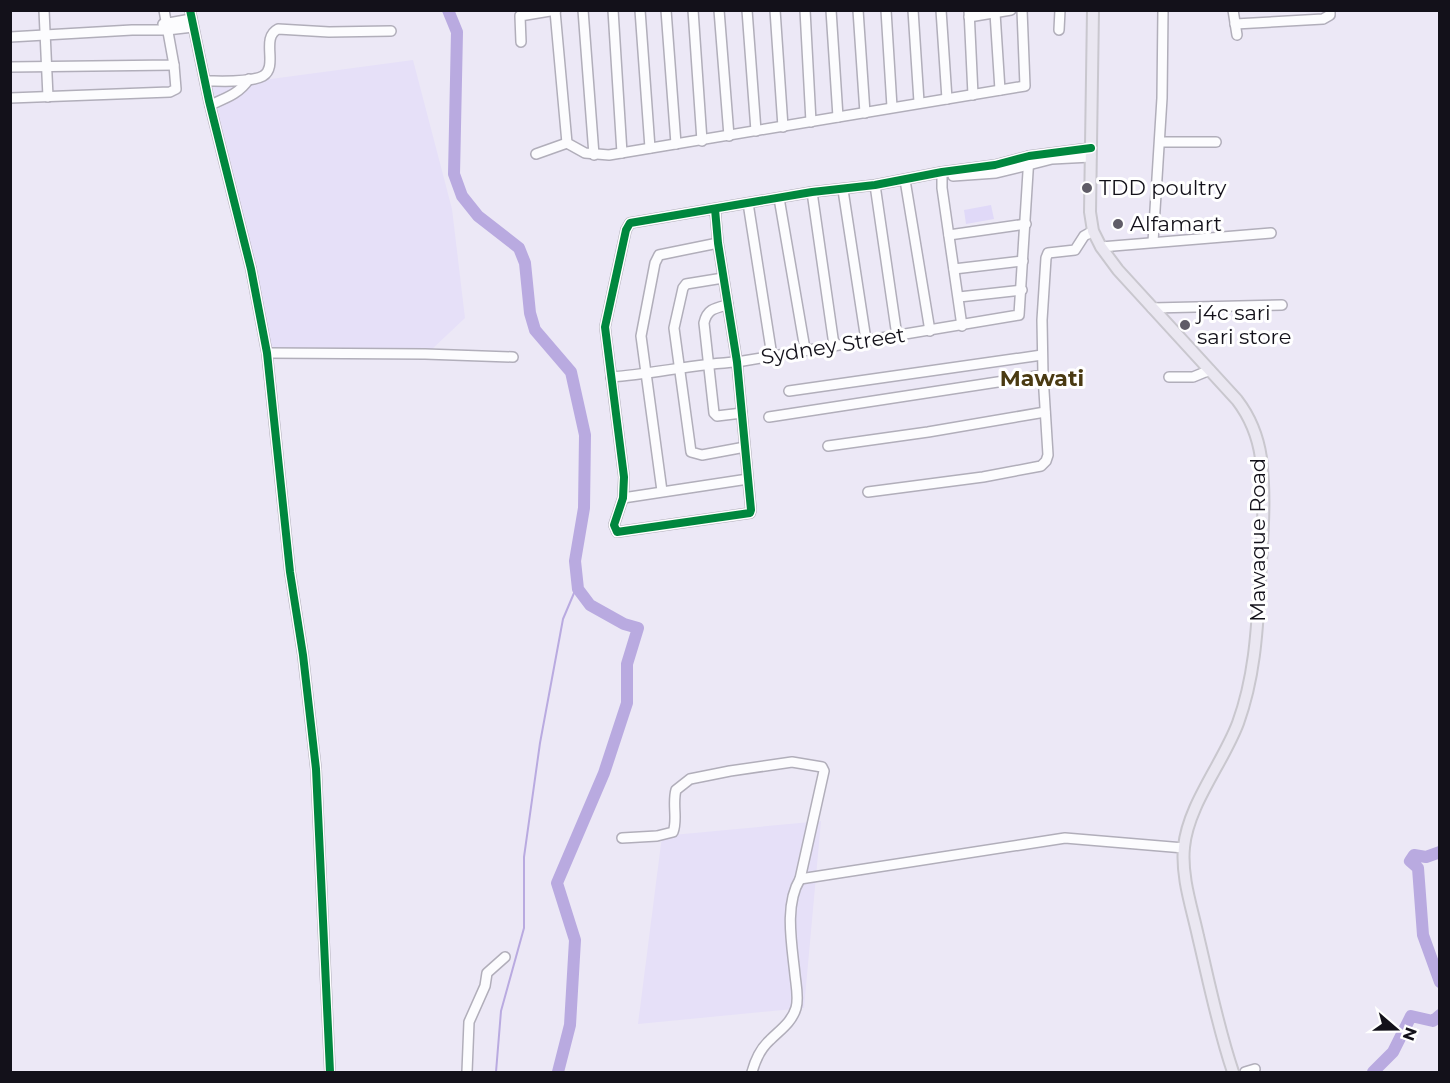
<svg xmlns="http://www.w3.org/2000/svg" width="1450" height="1083" font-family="Montserrat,sans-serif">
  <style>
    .built { fill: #e6e0f8 }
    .green { fill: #e0d9f8 }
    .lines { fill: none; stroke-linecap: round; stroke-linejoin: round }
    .stream { stroke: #b9aae0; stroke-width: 2 }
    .river { stroke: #b9aae0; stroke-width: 12 }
    .minor-casing { stroke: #b1aeba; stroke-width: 12 }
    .major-casing { stroke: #c9c7ce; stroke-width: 14 }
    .minor { stroke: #fcfcfe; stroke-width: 9 }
    .major { stroke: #eae7f1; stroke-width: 10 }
    .cycleway-casing { stroke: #fff; stroke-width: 11 }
    .cycleway { stroke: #00873e; stroke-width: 8 }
    .poi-dot { fill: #5f5c67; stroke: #fff; stroke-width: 2 }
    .labels { text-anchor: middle; stroke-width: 6; stroke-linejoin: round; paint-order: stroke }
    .poi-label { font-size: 21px; fill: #13111a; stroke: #fff; text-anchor: start }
    .street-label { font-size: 21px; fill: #13111a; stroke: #fff }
    .neighbourhood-label { font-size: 22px; font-weight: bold; fill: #4a3a12; stroke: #fff }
  </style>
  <rect width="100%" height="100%" fill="#ece8f6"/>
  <g class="built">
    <polygon points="413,60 452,209 465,318 429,352 272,349 247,229 212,87"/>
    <polygon points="821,821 804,1008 638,1024 662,836"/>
  </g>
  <polygon class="green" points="991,205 994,219 966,224 964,210"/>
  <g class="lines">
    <polyline class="stream" points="496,1072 501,1011 524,928 524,857 540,743 563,619 577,586"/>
    <g class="river">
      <polyline points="448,10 457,32 454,174 462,196 478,216 519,248 525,263 530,313 535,330 571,372 585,435 584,508 575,561 578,589 590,605 624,624 638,628 627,664 627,703 604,773 557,883 575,940 570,1025 558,1072"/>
      <polyline points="1440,852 1426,857 1414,855 1410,861 1418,868 1423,935 1440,982"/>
      <polyline points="1373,1072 1393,1052 1411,1016 1433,1021 1440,1015"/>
    </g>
    <g class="minor-casing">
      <g id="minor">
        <polyline points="44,10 48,97"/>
        <polyline points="190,10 209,101 251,269 267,353 290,572 303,655 316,769 330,1072"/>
        <polyline points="583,10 594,155"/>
        <polyline points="613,10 622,153"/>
        <polyline points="640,10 650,148"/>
        <polyline points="666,10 676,144"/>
        <polyline points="693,10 702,141"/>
        <polyline points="719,10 729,136"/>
        <polyline points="747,10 756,131"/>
        <polyline points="775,10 783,127"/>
        <polyline points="805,10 811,122"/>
        <polyline points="831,10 838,117"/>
        <polyline points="858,10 865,113"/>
        <polyline points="886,10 892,107"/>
        <polyline points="913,10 919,102"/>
        <polyline points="941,10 947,99"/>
        <polyline points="969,10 973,95"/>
        <polyline points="1233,10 1237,35"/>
        <polyline points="555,11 567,143 585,153 609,155 1025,86 1022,10"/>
        <polyline points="995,13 1000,90"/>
        <polyline points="969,17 1011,10"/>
        <polyline points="163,24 191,19"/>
        <polyline points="1235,24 1323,19 1330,15 1330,10"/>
        <polyline points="1059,30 1060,10"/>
        <polyline points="10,37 132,30 167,30 193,27"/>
        <polyline points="521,42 520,16 556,10"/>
        <polyline points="10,67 174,65 164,10"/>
        <path d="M 205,81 C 220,81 250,83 263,76 C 279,66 260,38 278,29 L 329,32 L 391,31"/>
        <polyline points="10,98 170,92 176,89 174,65"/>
        <path d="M 210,105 C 226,98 239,94 249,79"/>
        <polyline points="1160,142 1216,142"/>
        <polyline points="536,154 567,143"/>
        <polyline points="942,172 942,188 962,326"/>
        <polyline points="953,176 996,173 1052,159 1091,157"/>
        <polyline points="905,180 930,331"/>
        <polyline points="875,185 897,336"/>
        <polyline points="843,190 866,340"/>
        <polyline points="812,192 834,345"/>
        <polyline points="779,198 805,349"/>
        <polyline points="748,203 772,356"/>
        <polyline points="715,209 718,243 737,362 751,510 750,513 617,532 614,525 623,498 624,477 605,327 626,230 630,223 812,192 875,185 942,172 995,165 1029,156 1091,148"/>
        <polyline points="949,235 1026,224"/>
        <polyline points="1153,242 1162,98 1163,10"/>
        <polyline points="1101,247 1271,233"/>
        <polyline points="954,269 1023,261"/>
        <polyline points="723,278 686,284 683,288 674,328 691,452 702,455 745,447"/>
        <polyline points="959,297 1022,290"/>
        <path d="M 728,305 C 715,308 707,309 704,323 L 714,413 L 717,416 L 742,413"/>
        <polyline points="1152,308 1282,305"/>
        <polyline points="267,353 425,354 513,357"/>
        <path d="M 611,377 C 653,374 694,364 737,362 L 1019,315 L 1029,156"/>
        <polyline points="1169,377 1193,377 1210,370"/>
        <polyline points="789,391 1042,355"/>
        <polyline points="769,417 1043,375 1042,320 1046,258 1048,253 1075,250 1084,236 1093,231"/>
        <polyline points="828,446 928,432 1045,412"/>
        <polyline points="662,491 641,336 655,263 659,255 718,243"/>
        <polyline points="868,492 983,477 1041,466 1046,461 1048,455 1043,375"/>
        <polyline points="623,498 748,479"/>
        <path d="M 622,838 L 657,836 L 673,832 C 678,820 672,804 676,790 L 690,779 L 730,771 L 792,762 L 822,767 L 824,771 L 800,879 C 784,905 792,945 795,975 C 796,985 799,998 796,1008 C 792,1022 780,1030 770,1040 C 761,1048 755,1061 752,1072"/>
        <polyline points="800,879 1065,838 1184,848"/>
        <polyline points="467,1072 469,1022 485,986 487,973 505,957"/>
        <polyline points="1245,1072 1255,1069"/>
      </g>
    </g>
    <g class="major-casing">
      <path id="major" d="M 1093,10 L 1090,212 L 1093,231 L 1101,247 L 1118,270 L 1237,400 C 1250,417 1258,437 1261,458 C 1266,499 1262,540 1260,581 C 1257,630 1255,676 1238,723 C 1223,763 1188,805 1184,847 C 1181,877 1192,908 1198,936 C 1209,982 1218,1028 1233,1072"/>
    </g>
    <use href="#minor" class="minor"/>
    <use href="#major" class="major"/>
    <g class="cycleway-casing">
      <g id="cycleway">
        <polyline points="190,10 209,101 251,269 267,353 290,572 303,655 316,769 330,1072"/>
        <polyline points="715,209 718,243 737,362 751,510 750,513 617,532 614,525 623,498 624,477 605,327 626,230 630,223 812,192 875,185 942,172 995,165 1029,156 1091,148"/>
      </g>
    </g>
    <use href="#cycleway" class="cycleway"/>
  </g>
  <g class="poi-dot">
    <circle cx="1087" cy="188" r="6"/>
    <circle cx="1118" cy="224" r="6"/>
    <circle cx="1185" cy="325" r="6"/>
  </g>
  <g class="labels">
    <g class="poi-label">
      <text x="1099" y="195">TDD poultry</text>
      <text x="1130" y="231">Alfamart</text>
      <text x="1197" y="320">j4c sari<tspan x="1197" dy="24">sari store</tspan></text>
    </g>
    <g class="street-label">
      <text transform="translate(833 346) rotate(-9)" y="7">Sydney Street</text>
      <text transform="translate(1258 540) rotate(-90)" y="7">Mawaque Road</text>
    </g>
    <g class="neighbourhood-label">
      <text x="1042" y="386">Mawati</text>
    </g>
  </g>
  <rect width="1450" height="1083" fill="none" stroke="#13111a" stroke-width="24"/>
  <g transform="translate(1396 1029) rotate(110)" stroke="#ffffff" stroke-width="4.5" paint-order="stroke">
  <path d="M0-4.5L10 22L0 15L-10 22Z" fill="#13111a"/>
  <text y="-9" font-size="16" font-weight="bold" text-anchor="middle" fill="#13111a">N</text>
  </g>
</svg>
